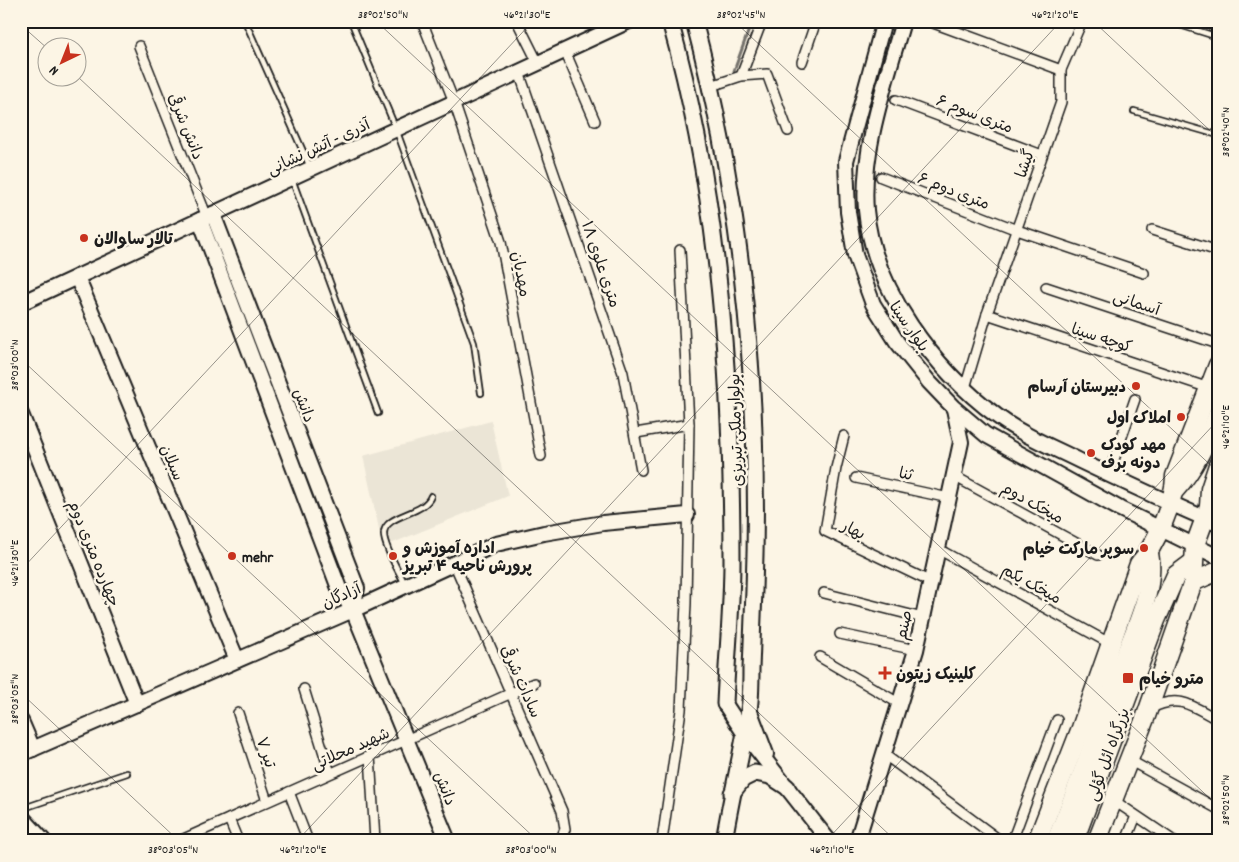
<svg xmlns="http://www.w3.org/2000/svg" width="1239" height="862" font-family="Dekko,'Playpen Sans Arabic',sans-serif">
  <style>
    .built { fill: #ebe5d6 }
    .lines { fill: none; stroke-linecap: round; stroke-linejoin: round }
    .stream { stroke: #75726c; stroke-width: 3 }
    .lane-casing { stroke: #1c1c1c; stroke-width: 8 }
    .street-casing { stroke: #1c1c1c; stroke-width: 12 }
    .secondary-casing { stroke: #1c1c1c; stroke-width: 18 }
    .primary-casing { stroke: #1c1c1c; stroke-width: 19 }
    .highway-casing { stroke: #1c1c1c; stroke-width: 21 }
    .lane { stroke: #fcf5e5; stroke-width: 4.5 }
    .street { stroke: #fcf5e5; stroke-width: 9 }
    .secondary { stroke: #fcf5e5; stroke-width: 14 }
    .primary { stroke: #fcf5e5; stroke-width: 15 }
    .highway { stroke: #fcf5e5; stroke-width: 18 }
    .ticks { fill: none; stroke: #1c1c1c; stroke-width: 1; stroke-opacity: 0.45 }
    .poi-dot { fill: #c8321e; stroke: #fcf5e5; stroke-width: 2 }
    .labels { text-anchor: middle; stroke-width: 5; stroke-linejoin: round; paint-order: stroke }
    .street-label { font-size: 16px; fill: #1c1c1c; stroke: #fcf5e5 }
    .poi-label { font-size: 16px; font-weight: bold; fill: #1c1c1c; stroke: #fcf5e5; text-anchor: start }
    .neatline { fill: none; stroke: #1c1c1c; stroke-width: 2 }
    .ticks-label { font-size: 12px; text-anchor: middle; fill: #1c1c1c }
  </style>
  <rect width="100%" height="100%" fill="#fcf5e5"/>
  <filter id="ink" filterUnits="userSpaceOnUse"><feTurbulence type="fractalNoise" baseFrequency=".02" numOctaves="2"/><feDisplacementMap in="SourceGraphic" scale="10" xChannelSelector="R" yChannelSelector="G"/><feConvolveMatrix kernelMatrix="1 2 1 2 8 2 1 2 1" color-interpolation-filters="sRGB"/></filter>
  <g filter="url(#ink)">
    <polygon class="built" points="491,421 508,496 383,547 363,456"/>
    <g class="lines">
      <polyline class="stream" points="734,71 752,21"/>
      <g class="lane-casing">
        <g id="lane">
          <polyline points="245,21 310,167"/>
          <polyline points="351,21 396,129 474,343 481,393"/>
          <polyline points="1167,21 1218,37"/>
          <polyline points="1134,111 1218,135"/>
          <polyline points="292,179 378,413"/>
          <path d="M 405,584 C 399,572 383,545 384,533 C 385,514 424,515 431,496"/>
          <polyline points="21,809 127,773"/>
          <polyline points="21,834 27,841"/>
        </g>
      </g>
      <g class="street-casing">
        <g id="street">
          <polyline points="422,21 454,102 501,242 541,456"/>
          <polyline points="517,21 538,63"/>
          <polyline points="928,21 1061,70"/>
          <polyline points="139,46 207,217"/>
          <polyline points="565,51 595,121"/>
          <polyline points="802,62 816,21"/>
          <polyline points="519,72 623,373 641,470"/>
          <polyline points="741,76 762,21"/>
          <polyline points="711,86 741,76 767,74 788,131"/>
          <polyline points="896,100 1042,155"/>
          <polyline points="881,177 1017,230 1144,273"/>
          <polyline points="1152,230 1218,251"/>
          <polyline points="1046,287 1218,344"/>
          <polyline points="987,314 1209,388"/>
          <polyline points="965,388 987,314 1061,102 1061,70 1082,21"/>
          <polyline points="636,433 689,424"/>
          <polyline points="844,436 836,468 825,531 931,582"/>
          <polyline points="1109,474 1135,399"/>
          <polyline points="954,476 1098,555"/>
          <polyline points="856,478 949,498"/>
          <polyline points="938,549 1111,644"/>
          <polyline points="454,563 562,811 565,829 560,841"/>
          <polyline points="824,593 923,618"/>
          <polyline points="840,634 916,650"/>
          <polyline points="820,657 900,704"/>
          <polyline points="304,689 330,773"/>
          <path d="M 1150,709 C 1178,693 1193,706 1218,720"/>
          <polyline points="238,713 267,801"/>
          <polyline points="370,755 375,841"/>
          <polyline points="885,755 1001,841"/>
          <polyline points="1129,760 1218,809"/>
          <polyline points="289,792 308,841"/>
          <polyline points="1113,800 1174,841"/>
          <polyline points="229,819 238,841"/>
          <polyline points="860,835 869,841"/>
          <polyline points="179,841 534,683"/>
          <polyline points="662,841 681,710 686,603 689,424 680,250"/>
          <polyline points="1012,841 1057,720"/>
          <polyline points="1126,841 1136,816"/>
        </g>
      </g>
      <g class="secondary-casing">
        <g id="secondary">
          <polyline points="884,21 846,161 848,212 855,255 873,304 897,342 929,382 953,407 986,435 1120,509 1218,557"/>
          <path d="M 903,21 C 887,79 861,149 866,210 C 873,289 935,370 997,416 C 1022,435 1052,447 1080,461 C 1126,483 1171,504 1218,524"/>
          <polyline points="213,214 357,588 353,610"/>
          <polyline points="200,220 340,591 353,610 448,841"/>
          <polyline points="77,277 237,660"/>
          <polyline points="21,303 629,21"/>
          <polyline points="21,414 137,704"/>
          <polyline points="725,704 744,733 829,841"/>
          <polyline points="749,709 766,754"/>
          <polyline points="21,721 33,749"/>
          <polyline points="21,754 353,610 496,544 544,533 603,523 687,515"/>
          <polyline points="857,841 916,650 961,442 954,409"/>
        </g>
      </g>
      <g class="primary-casing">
        <g id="primary">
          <path d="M 670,21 C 719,196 732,380 732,561 C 732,608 727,656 725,704"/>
          <path d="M 694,21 C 743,206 761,399 754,590 C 753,616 752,642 751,669 C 751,682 751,697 749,710 C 742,754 731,797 724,841"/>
          <polyline points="732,793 743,779 755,773 770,776 787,787"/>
          <polyline points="21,817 43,841"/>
        </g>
      </g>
      <g class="highway-casing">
        <g id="highway">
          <path d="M 1175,490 C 1194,470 1207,441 1218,414"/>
          <polyline points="1209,507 1210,489 1218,465"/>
          <polyline points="1193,582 1218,571"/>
          <path d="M 1037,841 L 1081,728 L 1139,564 C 1156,545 1175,500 1175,476 L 1218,365"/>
          <path d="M 1056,841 C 1079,783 1101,725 1121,666 C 1134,631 1156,589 1149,553"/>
          <polyline points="1074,841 1156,620 1176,575 1192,563"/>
          <polyline points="1097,841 1146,716 1193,582 1195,545 1209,507 1218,499"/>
        </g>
      </g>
      <use href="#lane" class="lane"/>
      <use href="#street" class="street"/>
      <use href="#secondary" class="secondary"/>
      <use href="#primary" class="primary"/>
      <use href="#highway" class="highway"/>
    </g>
  </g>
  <path class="ticks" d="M 376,21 L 1218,806M 734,21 L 1218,472M 1093,21 L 1218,138M 21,25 L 48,49M 78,77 L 896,841M 21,359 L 538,841M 21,570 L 533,21M 21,693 L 179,841M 297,841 L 1061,21M 826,841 L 1218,420"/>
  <g class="poi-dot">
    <circle cx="84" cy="238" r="5"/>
    <circle cx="1136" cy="386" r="5"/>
    <circle cx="1181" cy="417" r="5"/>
    <circle cx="1091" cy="453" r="5"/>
    <circle cx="1144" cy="548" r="5"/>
    <circle cx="232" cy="556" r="5"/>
    <circle cx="393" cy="556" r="5"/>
    <path d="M882.5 665.5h5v5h5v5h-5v5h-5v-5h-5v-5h5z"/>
    <rect x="1122" y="672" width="12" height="12" rx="2.5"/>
  </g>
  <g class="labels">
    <g class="street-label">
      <text transform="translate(975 113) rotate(21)" y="6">۶ متری سوم</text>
      <text transform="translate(187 126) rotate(68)" y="6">دانش شرقی</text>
      <text transform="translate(318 146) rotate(-25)" y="6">آذرى - آتش نشانى</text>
      <text transform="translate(1024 163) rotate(-71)" y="6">گیشا</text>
      <text transform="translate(954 190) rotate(21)" y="6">۶ متری دوم</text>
      <text transform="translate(602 264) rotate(71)" y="6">۱۸ متری علوی</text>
      <text transform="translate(522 274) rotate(79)" y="6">مهدیان</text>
      <text transform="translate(1137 302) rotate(18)" y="6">آسمانی</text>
      <text transform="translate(910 326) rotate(55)" y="6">بلوار سینا</text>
      <text transform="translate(1102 337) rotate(18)" y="6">کوچه سینا</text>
      <text transform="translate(305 405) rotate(69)" y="6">دانش</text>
      <text transform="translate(735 430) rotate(-92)" y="6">بولوار ملکی تبریزی</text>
      <text transform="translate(173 462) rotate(67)" y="6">سبلان</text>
      <text transform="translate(906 473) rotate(12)" y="6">ثنا</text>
      <text transform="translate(1033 502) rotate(29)" y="6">میخک دوم</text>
      <text transform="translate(854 529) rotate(26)" y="6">بهار</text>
      <text transform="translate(95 553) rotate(68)" y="6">چهارده متری دوم</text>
      <text transform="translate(1032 583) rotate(29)" y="6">میخک یکم</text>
      <text transform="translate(341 595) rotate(-24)" y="6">آزادگان</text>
      <text transform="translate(903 625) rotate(-78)" y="6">صنم</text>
      <text transform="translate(522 681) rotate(66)" y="6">سادات شرقی</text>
      <text transform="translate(350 748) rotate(-24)" y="6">شهید محلاتی</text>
      <text transform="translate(267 752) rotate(72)" y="6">۷ تیر</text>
      <text transform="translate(1107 754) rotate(-70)" y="6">بزرگراه ائل گؤلی</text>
      <text transform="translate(446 788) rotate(68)" y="6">دانش</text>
    </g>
    <g class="poi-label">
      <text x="94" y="244">تالار ساوالان</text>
      <text x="1126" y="392" text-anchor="end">دبیرستان آرسام</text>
      <text x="1171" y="423" text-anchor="end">املاک اول</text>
      <text x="1101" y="450">مهد کودک<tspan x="1101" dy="18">دونه برف</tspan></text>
      <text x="403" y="553">اداره آموزش و<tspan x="403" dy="18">پرورش ناحیه ۴ تبریز</tspan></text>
      <text x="1134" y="554" text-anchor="end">سوپر مارکت خیام</text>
      <text x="242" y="562">mehr</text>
      <text x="896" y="679">کلینیک زیتون</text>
      <text x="1139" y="684">مترو خیام</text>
    </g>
  </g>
  <rect width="1239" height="862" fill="none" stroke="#fcf5e5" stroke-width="55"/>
  <g transform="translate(62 62) rotate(223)"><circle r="24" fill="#fcf5e5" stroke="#a29e95"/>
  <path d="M0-4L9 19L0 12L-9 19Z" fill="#c8321e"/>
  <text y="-8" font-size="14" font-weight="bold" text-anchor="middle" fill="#1c1c1c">N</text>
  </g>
  <rect x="28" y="28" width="1184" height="806" class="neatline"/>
  <g class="ticks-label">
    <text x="383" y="18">38°02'50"N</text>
    <text x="527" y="18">46°21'30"E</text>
    <text x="741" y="18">38°02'45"N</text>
    <text x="1055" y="18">46°21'20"E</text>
    <text transform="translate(1225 132) rotate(-90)" y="4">38°02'40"N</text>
    <text transform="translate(14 365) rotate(-90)" y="4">38°03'00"N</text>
    <text transform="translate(1225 427) rotate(-90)" y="4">46°21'10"E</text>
    <text transform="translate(14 563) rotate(-90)" y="4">46°21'30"E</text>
    <text transform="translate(14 699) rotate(-90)" y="4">38°03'05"N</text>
    <text transform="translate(1225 800) rotate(-90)" y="4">38°02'50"N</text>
    <text x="173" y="853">38°03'05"N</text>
    <text x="303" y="853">46°21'20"E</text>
    <text x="531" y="853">38°03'00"N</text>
    <text x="832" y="853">46°21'10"E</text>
  </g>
</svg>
